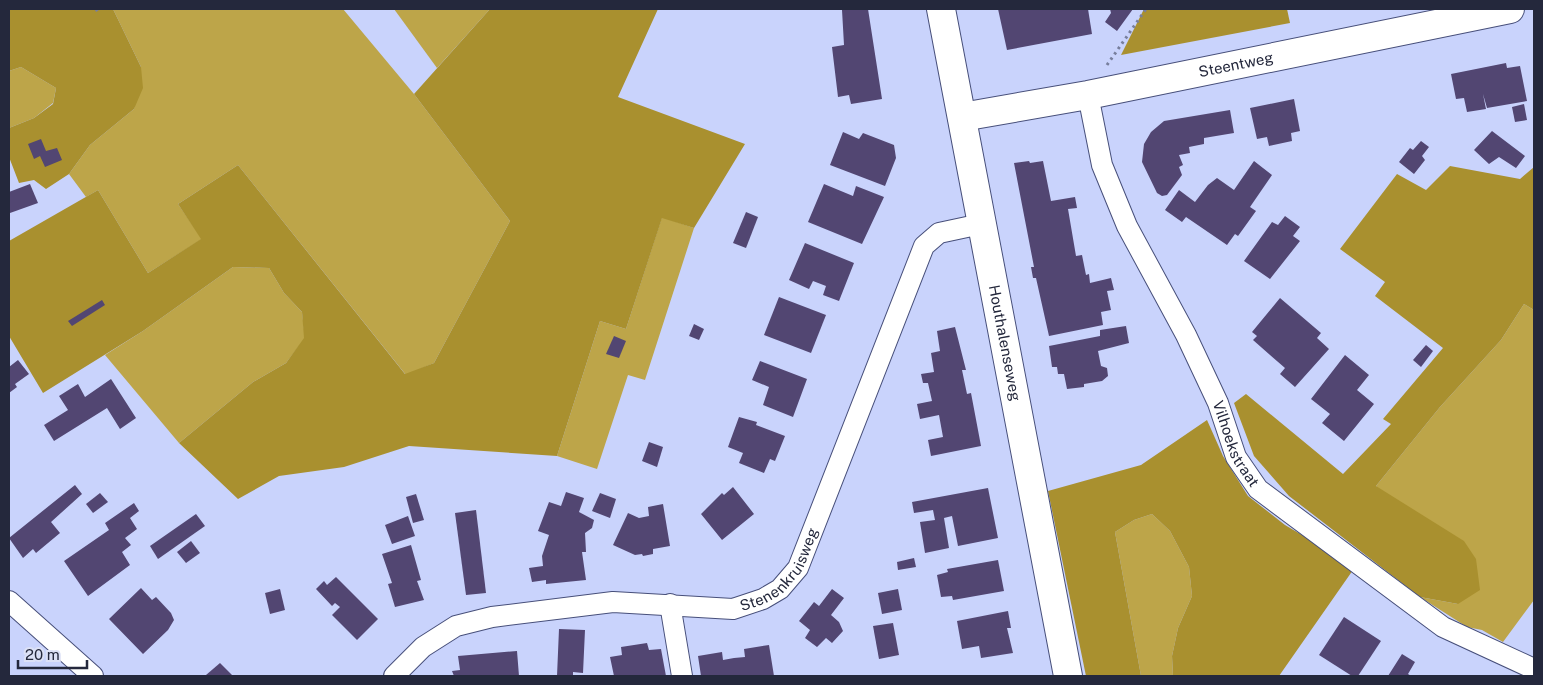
<svg xmlns="http://www.w3.org/2000/svg" width="1543" height="685" font-family="'Public Sans',sans-serif">
  <style>
    .green { fill: #bda549 }
    .forest { fill: #a9902f }
    .building { fill: #524672 }
    .lines { fill: none; stroke-linecap: round; stroke-linejoin: round }
    .street-casing { stroke: #474f7a; stroke-width: 22 }
    .secondary-casing { stroke: #474f7a; stroke-width: 30 }
    .path { stroke: #787f9d; stroke-width: 3; stroke-dasharray: 2.5 4; stroke-linecap: butt }
    .street { stroke: #fff; stroke-width: 20 }
    .secondary { stroke: #fff; stroke-width: 28 }
    .labels { text-anchor: middle; stroke-width: 5; stroke-linejoin: round; paint-order: stroke }
    .street-label { font-size: 15px; fill: #24283c; stroke: #dce1f6 }
  </style>
  <rect width="100%" height="100%" fill="#c9d3fc"/>
  <g class="green">
    <polygon points="113,9 343,9 414,94 510,221 434,363 406,375 238,165 178,204 202,239 148,273 98,190 86,197 69,174 90,145 134,109 141,67"/>
    <polygon points="394,9 490,9 437,68"/>
    <polygon points="21,67 56,88 53,103 34,118 9,128 9,71"/>
    <polygon points="662,217 694,228 645,380 628,375 597,469 557,456 600,321 626,329"/>
    <polygon points="233,267 269,268 284,293 302,312 305,338 286,363 253,382 179,443 105,355 143,331"/>
    <polygon points="1524,304 1534,310 1534,600 1503,642 1482,630 1467,627 1420,597 1458,604 1376,486 1440,407 1501,340"/>
    <polygon points="1152,514 1170,531 1189,567 1192,596 1178,628 1172,656 1173,676 1141,676 1115,532 1134,520"/>
  </g>
  <g class="forest">
    <polygon points="9,9 113,9 141,67 143,88 134,109 90,145 69,174 46,189 34,180 19,183 9,157 9,128 34,118 53,104 56,88 21,67 9,71"/>
    <polygon points="490,9 658,9 618,97 745,144 694,228 662,218 626,329 600,321 557,456 409,446 344,467 279,476 238,499 179,443 253,382 286,363 304,338 302,312 284,293 269,268 233,267 143,331 43,393 9,336 9,241 98,190 148,273 201,239 178,204 238,165 405,374 434,363 510,221 414,94"/>
    <polygon points="1144,9 1287,9 1290,23 1121,55"/>
    <polygon points="1450,166 1520,179 1534,167 1534,310 1524,304 1501,340 1440,407 1376,486 1464,541 1476,559 1480,590 1458,604 1420,597 1289,496 1254,456 1234,403 1246,394 1343,474 1391,424 1383,419 1443,348 1375,296 1385,282 1340,249 1397,174 1426,190"/>
    <polygon points="1207,420 1223,456 1248,496 1285,525 1324,548 1353,570 1279,676 1173,676 1172,656 1178,628 1192,596 1189,567 1170,531 1152,514 1134,520 1115,532 1141,676 1086,676 1048,491 1141,465"/>
  </g>
  <g class="building">
    <polygon points="868,9 882,99 851,104 849,95 838,97 832,47 844,45 842,10"/>
    <polygon points="998,9 1088,9 1092,34 1007,50"/>
    <polygon points="1110,9 1133,9 1117,31 1105,22 1111,13"/>
    <polygon points="1506,63 1507,68 1520,66 1527,101 1487,108 1483,94 1486,109 1467,112 1464,98 1456,99 1451,74"/>
    <polygon points="1294,99 1300,131 1291,133 1292,141 1269,146 1267,137 1257,139 1250,108"/>
    <polygon points="1524,104 1527,120 1515,122 1512,107"/>
    <polygon points="1230,110 1234,133 1204,138 1204,144 1189,147 1190,153 1179,155 1183,165 1179,167 1182,175 1167,195 1162,196 1157,193 1142,162 1144,144 1151,132 1164,121"/>
    <polygon points="1492,131 1525,156 1516,168 1499,157 1489,164 1474,150"/>
    <polygon points="843,132 859,139 863,133 894,145 896,158 885,186 830,165"/>
    <polygon points="41,139 46,151 57,148 62,160 45,167 40,156 34,159 28,144"/>
    <polygon points="1421,141 1429,147 1422,156 1425,160 1414,174 1399,162 1410,148 1413,150"/>
    <polygon points="1029,161 1030,163 1043,161 1051,201 1075,197 1077,208 1068,209 1076,256 1082,255 1086,275 1089,274 1090,283 1111,278 1114,290 1107,291 1111,310 1101,312 1103,325 1049,336 1036,278 1033,278 1031,267 1034,267 1014,163"/>
    <polygon points="1254,161 1272,175 1250,207 1256,211 1238,236 1235,234 1227,245 1186,217 1182,222 1165,210 1179,190 1195,202 1208,185 1217,178 1234,190"/>
    <polygon points="30,184 38,203 10,213 9,192"/>
    <polygon points="824,184 853,196 856,186 884,197 862,244 808,222"/>
    <polygon points="746,212 758,217 746,248 733,243"/>
    <polygon points="1285,216 1300,227 1293,236 1300,241 1270,279 1244,261 1272,222 1278,225"/>
    <polygon points="805,243 854,263 839,301 823,295 826,286 813,281 809,289 789,280"/>
    <polygon points="779,297 826,315 811,353 764,335"/>
    <polygon points="1280,298 1321,333 1317,338 1329,349 1295,387 1280,374 1285,368 1253,340 1257,336 1252,332"/>
    <polygon points="102,300 105,305 72,326 68,321"/>
    <polygon points="694,324 704,329 699,340 689,336"/>
    <polygon points="1126,326 1129,343 1098,351 1101,366 1107,368 1108,376 1102,381 1084,384 1084,387 1067,389 1064,374 1058,374 1057,367 1052,367 1049,346 1100,336 1100,330"/>
    <polygon points="955,327 966,370 962,370 967,394 971,393 981,446 931,456 928,440 943,437 939,415 920,419 917,404 932,401 928,383 923,383 921,374 934,372 931,353 940,351 937,331"/>
    <polygon points="614,336 626,341 619,358 606,354"/>
    <polygon points="1426,345 1433,351 1421,367 1413,360"/>
    <polygon points="1345,355 1369,375 1357,390 1374,404 1344,441 1322,423 1330,414 1311,399"/>
    <polygon points="18,360 29,374 15,384 17,387 9,393 9,367"/>
    <polygon points="760,361 807,379 793,417 763,405 769,387 752,380"/>
    <polygon points="111,379 136,418 120,429 107,408 54,441 44,425 68,410 59,396 78,384 85,397"/>
    <polygon points="739,417 757,422 756,425 785,436 775,461 770,459 764,473 739,463 743,453 728,447"/>
    <polygon points="649,442 663,447 657,467 642,461"/>
    <polygon points="75,485 82,494 51,522 60,533 36,553 33,549 23,558 9,538"/>
    <polygon points="733,487 754,514 722,540 701,514 722,493 724,495"/>
    <polygon points="988,488 998,538 958,546 952,516 944,518 949,548 925,553 920,522 935,520 933,510 914,513 912,502"/>
    <polygon points="566,492 584,498 579,512 594,520 592,528 585,533 586,552 582,552 586,580 546,584 546,580 532,582 529,568 543,566 542,556 549,535 538,531 549,502 561,506"/>
    <polygon points="100,493 108,502 93,513 86,504"/>
    <polygon points="600,493 616,499 610,518 592,511"/>
    <polygon points="416,494 424,520 413,523 406,497"/>
    <polygon points="134,503 139,511 130,518 137,529 125,538 131,545 122,552 130,565 88,596 64,561 109,530 105,523"/>
    <polygon points="663,504 670,546 653,549 653,554 643,556 642,554 635,555 613,545 628,513 639,518 649,516 648,507"/>
    <polygon points="476,510 486,593 466,595 455,513"/>
    <polygon points="196,514 205,526 158,559 150,546"/>
    <polygon points="408,516 415,536 392,544 385,525"/>
    <polygon points="191,541 200,553 186,563 177,552"/>
    <polygon points="411,545 421,580 417,581 424,600 395,607 388,584 392,583 382,554"/>
    <polygon points="914,558 916,567 898,570 897,562"/>
    <polygon points="998,560 1004,591 953,600 952,596 941,597 937,575 948,572 947,569"/>
    <polygon points="336,577 378,619 357,640 332,615 340,607 335,603 332,606 316,589 324,581 327,585"/>
    <polygon points="141,588 152,600 156,597 171,613 174,620 168,630 143,654 109,619"/>
    <polygon points="280,589 285,610 270,614 265,593"/>
    <polygon points="832,589 844,598 831,615 839,622 843,631 832,643 826,638 817,647 805,638 810,630 799,621 814,602 819,606"/>
    <polygon points="898,589 902,610 882,614 878,593"/>
    <polygon points="1008,611 1011,628 1007,628 1013,653 981,658 979,646 962,649 957,621"/>
    <polygon points="1344,617 1381,641 1358,676 1352,676 1319,655"/>
    <polygon points="893,623 899,655 879,659 873,626"/>
    <polygon points="559,629 585,630 583,673 573,672 573,676 557,676"/>
    <polygon points="647,643 649,650 661,649 666,676 614,676 610,657 622,655 621,647"/>
    <polygon points="769,645 774,676 701,676 698,656 722,652 723,660 734,658 745,657 744,649"/>
    <polygon points="517,651 519,676 454,676 452,671 460,670 458,656"/>
    <polygon points="1402,654 1415,662 1408,674 1411,676 1388,676"/>
    <polygon points="220,663 232,675 208,676 206,675"/>
  </g>
  <g class="lines">
    <g class="street-casing">
      <g id="street">
        <path id="s1" d="M 1088,95 L 1102,165 L 1127,226 L 1186,335 L 1218,403 L 1236,457 L 1258,489 L 1443,627 L 1534,669"/>
        <polyline points="9,601 93,676"/>
        <polyline points="670,604 682,676"/>
        <path id="s2" d="M 394,676 L 423,647 L 456,626 L 492,617 L 613,602 L 733,609 L 763,599 L 780,589 L 798,568 L 924,246 L 939,233 L 981,224"/>
      </g>
    </g>
    <g class="secondary-casing">
      <g id="secondary">
        <path id="s3" d="M 941,9 L 1068,676"/>
        <path id="s4" d="M 962,117 L 1088,95 L 1510,9"/>
      </g>
    </g>
    <g class="path">
      <polyline points="96,9 98,12"/>
      <polyline points="1107,65 1146,9"/>
    </g>
    <use href="#street" class="street"/>
    <use href="#secondary" class="secondary"/>
  </g>
  <g class="labels">
    <g class="street-label">
      <text dy="5" stroke="none"><textPath href="#s4" startOffset="279">Steentweg</textPath></text>
      <text dy="5" stroke="none"><textPath href="#s3" startOffset="340">Houthalenseweg</textPath></text>
      <text dy="5" stroke="none"><textPath href="#s1" startOffset="381">Vilhoekstraat</textPath></text>
      <text dy="5" stroke="none"><textPath href="#s2" startOffset="424">Stenenkruisweg</textPath></text>
    </g>
  </g>
  <rect width="1543" height="685" fill="none" stroke="#24283c" stroke-width="20"/>
  <path d="M18 660v8h69v-8" fill="none" stroke="#24283c" stroke-width="2.5"/>
  <text x="25" y="660" font-size="15" fill="#24283c" stroke="#dce1f6" stroke-width="4" paint-order="stroke">20 m</text>
</svg>
